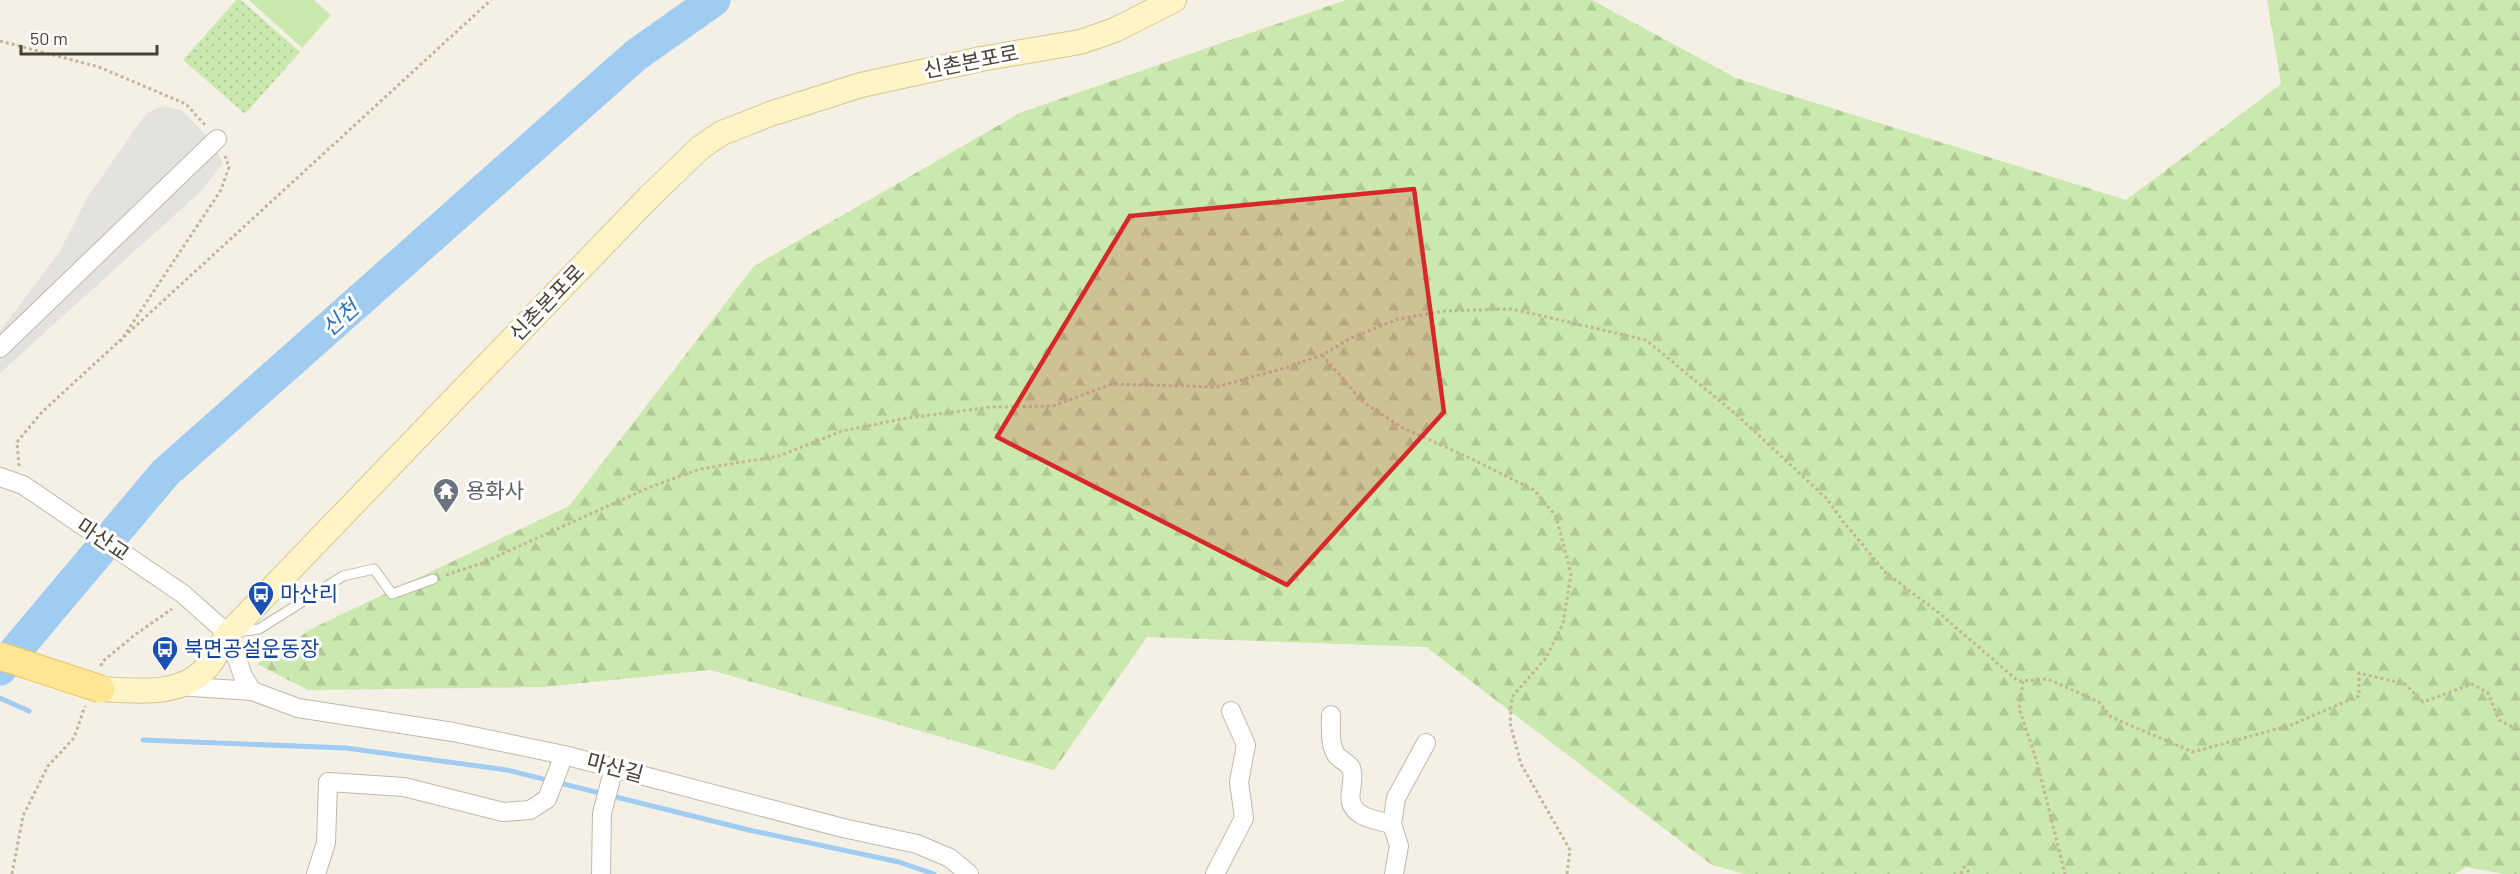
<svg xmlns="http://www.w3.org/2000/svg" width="2520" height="874" font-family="Barlow,'Noto Sans KR',sans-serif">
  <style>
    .forest { fill: url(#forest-firs) }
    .park { fill: url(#park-dots) }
    .garden { fill: #cbe9ae }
    .parking { fill: #e4e2de }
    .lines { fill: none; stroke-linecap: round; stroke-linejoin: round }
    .stream { stroke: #a1ccf2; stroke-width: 5 }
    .river { stroke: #a1ccf2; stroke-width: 33 }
    .service-casing { stroke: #bfb9a9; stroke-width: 11 }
    .minor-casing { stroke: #bfb9a9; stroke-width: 20 }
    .secondary-casing { stroke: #d5c795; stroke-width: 26 }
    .path { stroke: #c2b699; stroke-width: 3; stroke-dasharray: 3 3; stroke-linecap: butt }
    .service { stroke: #fff; stroke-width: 9 }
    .minor { stroke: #fff; stroke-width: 18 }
    .secondary { stroke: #fff4c5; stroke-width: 24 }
    .primary-bridge-casing { stroke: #e7c661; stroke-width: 29; stroke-linecap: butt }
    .primary-bridge { stroke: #ffe694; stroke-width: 27 }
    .marked { fill: #d62828; fill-opacity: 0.2; stroke: #d62828; stroke-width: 4.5; stroke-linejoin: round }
    .labels { text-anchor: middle; stroke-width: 6; stroke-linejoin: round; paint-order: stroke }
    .street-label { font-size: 21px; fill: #474135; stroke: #fff }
    .worship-label { font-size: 21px; fill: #5b616d; stroke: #fff; text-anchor: start }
    .transit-label { font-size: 21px; fill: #164399; stroke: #fff; text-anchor: start }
    .water-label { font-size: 22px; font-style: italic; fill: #2b73b6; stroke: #fff }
  </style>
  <defs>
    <pattern id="forest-firs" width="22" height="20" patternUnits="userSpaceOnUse" patternTransform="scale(1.5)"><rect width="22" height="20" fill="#cbe9ae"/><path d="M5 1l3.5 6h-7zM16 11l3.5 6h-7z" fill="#b0c996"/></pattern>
    <pattern id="park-dots" width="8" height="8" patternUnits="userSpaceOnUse" patternTransform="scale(1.5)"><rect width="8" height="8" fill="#cbe9ae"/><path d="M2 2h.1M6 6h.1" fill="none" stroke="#b0c996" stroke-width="1.8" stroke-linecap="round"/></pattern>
  </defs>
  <rect width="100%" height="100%" fill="#f4f0e6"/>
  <polygon class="forest" points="1346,0 1592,0 1736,78 2126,200 2281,84 2267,0 2520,0 2520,874 2504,874 2466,867 2455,874 1745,874 1712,865 1426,647 1147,637 1054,770 711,670 543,687 308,690 257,664 313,628 569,506 754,266 1022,112"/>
  <polygon class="park" points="236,0 241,0 300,52 245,114 183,60"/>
  <polygon class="garden" points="249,0 314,0 331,15 302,48"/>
  <polygon class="parking" points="162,106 181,110 212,141 223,163 200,192 0,373 0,331 60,251 87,198 135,129 147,113"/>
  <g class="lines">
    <g class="stream">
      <polyline points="0,698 29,711"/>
      <polyline points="143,740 346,748 507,770 749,830 899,862 934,874"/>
    </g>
    <polyline class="river" points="0,669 165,473 636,55 714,0"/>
    <g class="service-casing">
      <polyline id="service" points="236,632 259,629 343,576 374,569 392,594 433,579"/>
    </g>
    <g class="minor-casing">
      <g id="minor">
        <polyline points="0,348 217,139"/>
        <polyline points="0,477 23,485 183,594 228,634 243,676 252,691 178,686"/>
        <polyline points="252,691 298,708 453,732 564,755 843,828 917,844 950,858 969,874"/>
        <path d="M 1331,715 C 1331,728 1329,745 1337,756 C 1341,760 1348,763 1351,768 C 1354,775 1352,784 1351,791 C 1346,816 1373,820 1392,824"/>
        <polyline points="316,874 326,843 328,782 404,787 503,812 530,810 547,799 564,755"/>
        <polyline points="601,874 602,813 614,768"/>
        <polyline points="1215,874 1244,818 1239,782 1246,745 1231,711"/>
        <polyline points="1394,874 1399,846 1392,824 1396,798 1426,743"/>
      </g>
    </g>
    <g class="secondary-casing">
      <path id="secondary" d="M 101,689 C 137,691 183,697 208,666 C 216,657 221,644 228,634 L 649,197 L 701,147 L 722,133 L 770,114 L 861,85 L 981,59 L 1080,42 L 1115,30 L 1174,0"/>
    </g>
    <g class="path">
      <polyline points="0,41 99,67 186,104 206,126"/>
      <polyline points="120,342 221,190 229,167 225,156"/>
      <polyline points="1322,355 1363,402 1401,427 1474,460 1534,490 1556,516 1571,574 1563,623 1546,658 1512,697 1510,723 1521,764 1570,850 1567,874"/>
      <polyline points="19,466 17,442 42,412 491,0"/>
      <polyline points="446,575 482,563 650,487 700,469 779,456 842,431 907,418 992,407 1053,406 1112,384 1216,387 1288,367 1322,355 1351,338 1398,319 1445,311 1512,309 1646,340 1738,416 1826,498 1842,520 1885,572 1939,613 2018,681 2048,679 2099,702 2111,717 2193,752 2291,725 2359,696 2359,673 2405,684 2423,702 2472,684 2488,693 2499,720 2520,731"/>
      <polyline points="101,666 102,662 136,634 172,609"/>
      <polyline points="2023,681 2019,708 2037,762 2065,874"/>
      <polyline points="12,874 23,816 48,766 74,738 85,706"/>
      <polyline points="1961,874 1964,867 1971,874"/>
    </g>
    <use href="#service" class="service"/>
    <use href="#minor" class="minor"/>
    <use href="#secondary" class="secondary"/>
    <g class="primary-bridge-casing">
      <polyline id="primary-bridge" points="0,656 101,689"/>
    </g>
    <use href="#primary-bridge" class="primary-bridge"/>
  </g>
  <path class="marked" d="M 1414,189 L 1444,412 L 1287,585 L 997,437 L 1130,216 Z"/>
  <defs>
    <g id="temple-pin" transform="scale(1.35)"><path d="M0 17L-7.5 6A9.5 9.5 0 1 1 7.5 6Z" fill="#6b7280" stroke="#fff"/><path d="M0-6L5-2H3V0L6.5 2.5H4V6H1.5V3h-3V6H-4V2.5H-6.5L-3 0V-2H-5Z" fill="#fff"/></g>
    <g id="bus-pin" transform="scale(1.35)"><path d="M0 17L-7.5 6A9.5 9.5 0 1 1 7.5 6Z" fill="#1a4fb4" stroke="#fff"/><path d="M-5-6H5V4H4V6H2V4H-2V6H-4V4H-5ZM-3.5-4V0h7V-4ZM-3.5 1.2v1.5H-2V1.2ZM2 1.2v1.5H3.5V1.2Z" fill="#fff"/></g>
  </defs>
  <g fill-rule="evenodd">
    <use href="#temple-pin" x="446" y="491"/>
    <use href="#bus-pin" x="261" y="594"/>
    <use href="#bus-pin" x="165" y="649"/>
  </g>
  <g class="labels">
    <g class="street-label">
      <text transform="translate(971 62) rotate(-11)" y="7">신촌본포로</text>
      <text transform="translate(547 303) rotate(-46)" y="7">신촌본포로</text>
      <text transform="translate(103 540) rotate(34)" y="7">마산교</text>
      <text transform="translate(615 768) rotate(15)" y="7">마산길</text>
    </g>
    <g class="worship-label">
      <text x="466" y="498">용화사</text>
    </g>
    <g class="transit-label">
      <text x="280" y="601">마산리</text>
      <text x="184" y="656">북면공설운동장</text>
    </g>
    <g class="water-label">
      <text transform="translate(340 318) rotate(-42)" y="8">신천</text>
    </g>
  </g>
  <path d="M21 45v9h136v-9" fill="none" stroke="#474135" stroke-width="3"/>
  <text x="30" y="45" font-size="18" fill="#474135" stroke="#ffffff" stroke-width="4.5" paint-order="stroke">50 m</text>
</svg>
